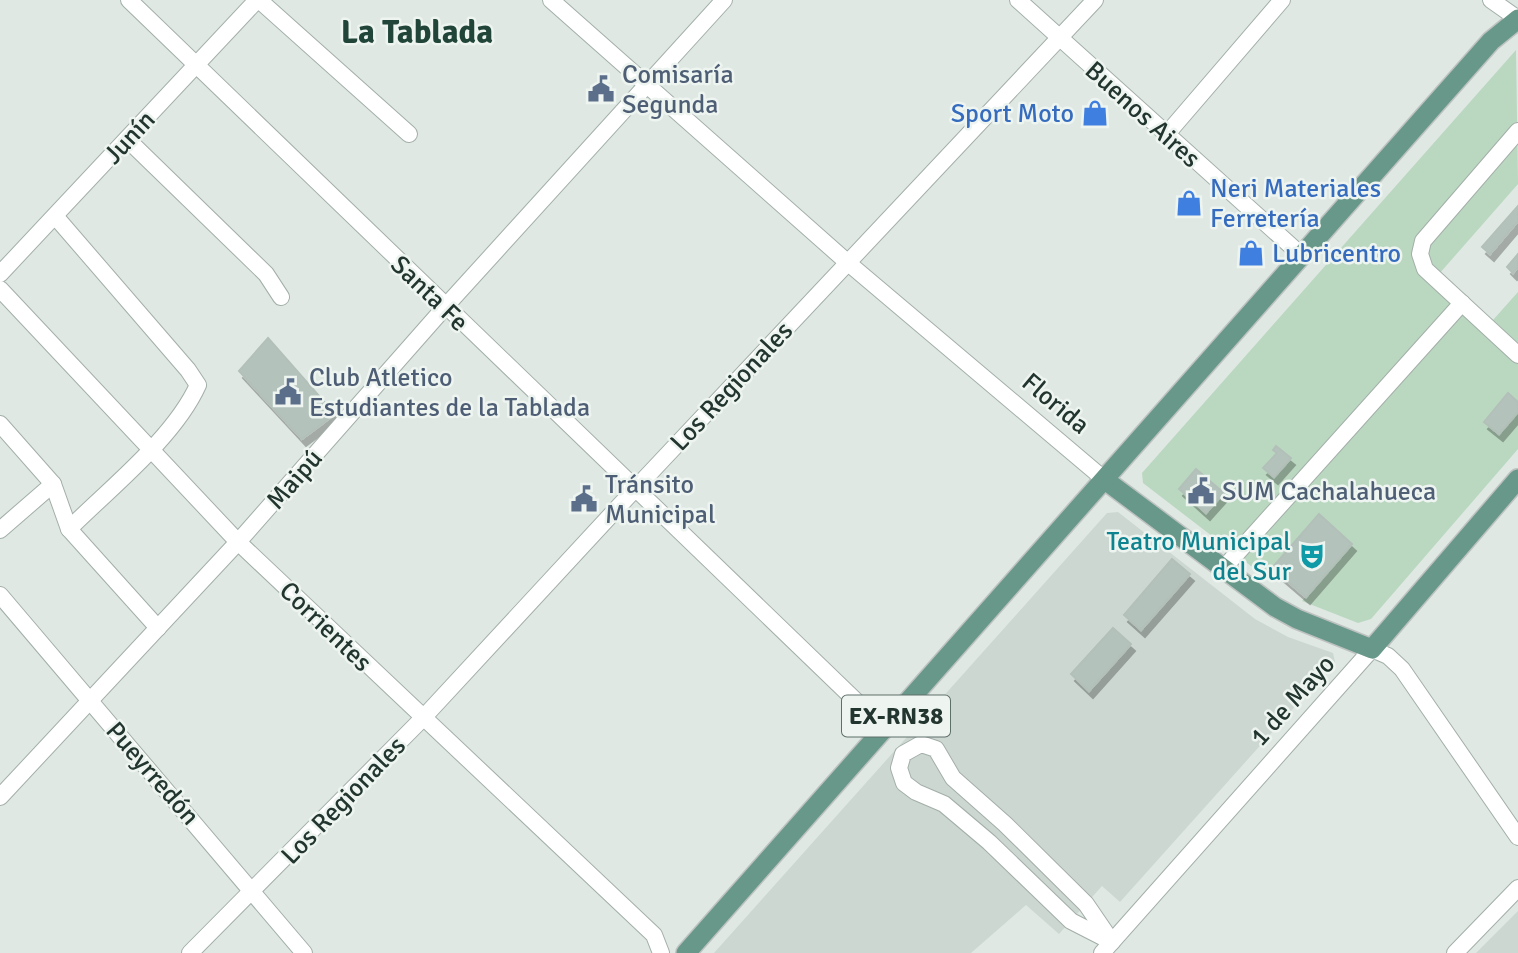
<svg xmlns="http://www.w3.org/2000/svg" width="1518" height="953" font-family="Signika,sans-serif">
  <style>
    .built { fill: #cdd7d2 }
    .green { fill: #bad7c0 }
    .building { fill: #b4c2bc; stroke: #b2c0b9; stroke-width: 2; filter: url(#shadow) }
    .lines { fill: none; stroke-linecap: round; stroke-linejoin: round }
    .minor-casing { stroke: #a3afa9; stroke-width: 18 }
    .major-casing { stroke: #bdc2c1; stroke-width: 22 }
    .minor { stroke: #fff; stroke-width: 16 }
    .major { stroke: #689889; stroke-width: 19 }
    .labels { text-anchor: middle; stroke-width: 5; stroke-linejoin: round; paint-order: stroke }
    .shield { fill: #eef5f1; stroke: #5f6f69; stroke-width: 2 }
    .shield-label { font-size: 24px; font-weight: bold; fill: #22352f }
    .service-label { font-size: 26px; fill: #4e5e75; stroke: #eef5f1; text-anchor: start }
    .shop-label { font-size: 26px; fill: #366cbe; stroke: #eef5f1; text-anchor: start }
    .street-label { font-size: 26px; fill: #22352f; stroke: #eef5f1 }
    .culture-label { font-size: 26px; fill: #0d838f; stroke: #eef5f1; text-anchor: end }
    .district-label { font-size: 33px; font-weight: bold; fill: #214539; stroke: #eef5f1 }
  </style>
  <defs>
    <filter id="shadow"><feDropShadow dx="4" dy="7" stdDeviation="0" flood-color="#0004"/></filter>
  </defs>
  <rect width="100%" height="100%" fill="#dfe8e3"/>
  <g class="built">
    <polygon points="1118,512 1255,619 1288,637 1333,653 1335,662 1120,902 1102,886 1059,934 1026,905 971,953 714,953 1107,513"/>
    <polygon points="1518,911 1518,953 1476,953"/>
  </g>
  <polygon class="green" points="1516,50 1518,184 1439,274 1493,320 1518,292 1518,449 1371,619 1358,623 1302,601 1352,544 1319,514 1264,576 1143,483 1142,473"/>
  <g class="building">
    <polygon points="1518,206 1518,221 1490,254 1482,247"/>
    <polygon points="1518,254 1518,267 1513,273 1507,267"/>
    <polygon points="268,338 335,414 302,439 239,371"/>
    <polygon points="1508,393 1518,402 1518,412 1499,434 1484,422"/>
    <polygon points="1276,446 1291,458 1274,477 1263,468 1277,453 1273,450"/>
    <polygon points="1196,469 1224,493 1206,513 1179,489"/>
    <polygon points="1319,514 1352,544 1306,597 1272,568"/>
    <polygon points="1172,559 1190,574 1141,630 1124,615"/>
    <polygon points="1113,628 1131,644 1089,691 1071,674"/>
  </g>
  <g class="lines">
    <g class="minor-casing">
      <g id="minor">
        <polyline points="129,0 885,729"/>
        <polyline points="259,0 409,134"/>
        <polyline points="551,0 847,262 1105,480"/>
        <polyline points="1018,0 1301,255"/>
        <polyline points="1491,0 1518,19"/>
        <polyline points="1518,131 1423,241 1420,254 1425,269 1518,355"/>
        <polyline points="1166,135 1282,0"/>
        <polyline points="127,139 266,274 281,297"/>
        <path d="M 55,216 L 188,370 L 198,385 C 174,438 110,488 69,529"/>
        <polyline points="0,274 257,0"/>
        <polyline points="0,289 238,542 654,935 661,953"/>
        <polyline points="0,424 53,484 69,529 158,628"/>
        <polyline points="0,530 53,484"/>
        <polyline points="1222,570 1462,303"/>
        <polyline points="0,595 304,953"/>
        <polygon points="921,744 936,749 953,778 1005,824 1086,904 1112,942 1071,921 989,842 944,804 916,792 904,783 899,768 903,754"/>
        <polyline points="0,797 238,542 445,307 724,0"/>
        <polyline points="190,953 423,718 634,490 1095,0"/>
        <polyline points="1102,953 1372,649 1388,656 1402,669 1518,837"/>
        <polyline points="1455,953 1518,888"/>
      </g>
    </g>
    <g class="major-casing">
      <g id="major">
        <polyline points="1105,480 1275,607 1297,619 1372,649 1518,479"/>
        <polyline points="686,953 1491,41 1518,19"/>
      </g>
    </g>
    <use href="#minor" class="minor"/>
    <use href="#major" class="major"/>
  </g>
  <defs>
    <g id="civic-bare" transform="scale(2.1)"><path d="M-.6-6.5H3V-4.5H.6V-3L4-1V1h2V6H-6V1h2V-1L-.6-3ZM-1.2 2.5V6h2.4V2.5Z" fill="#5c6f8a" stroke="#eef5f1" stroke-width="2.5" paint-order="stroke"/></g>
    <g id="shop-bare" transform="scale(2.1)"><path d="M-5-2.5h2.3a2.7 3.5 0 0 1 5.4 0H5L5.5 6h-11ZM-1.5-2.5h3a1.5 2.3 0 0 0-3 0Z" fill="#3f7fe0" stroke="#eef5f1" stroke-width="2.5" paint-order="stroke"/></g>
    <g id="theatre-bare" transform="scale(2.1)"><path d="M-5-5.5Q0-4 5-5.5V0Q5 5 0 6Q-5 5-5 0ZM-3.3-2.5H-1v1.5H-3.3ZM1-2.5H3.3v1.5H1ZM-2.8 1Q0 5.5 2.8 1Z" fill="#0f9aa8" stroke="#eef5f1" stroke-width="2.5" paint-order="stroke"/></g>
  </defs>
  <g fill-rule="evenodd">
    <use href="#civic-bare" x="601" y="89"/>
    <use href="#shop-bare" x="1095" y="113"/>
    <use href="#shop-bare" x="1189" y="203"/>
    <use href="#shop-bare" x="1251" y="253"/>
    <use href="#civic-bare" x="288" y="392"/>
    <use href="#civic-bare" x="1201" y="491"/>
    <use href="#civic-bare" x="584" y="499"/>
    <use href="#theatre-bare" x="1312" y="556"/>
  </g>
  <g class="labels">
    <rect class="shield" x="842" y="695.5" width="108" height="41" rx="5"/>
    <g class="shield-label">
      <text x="896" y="724">EX-RN38</text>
    </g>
    <g class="service-label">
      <text x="622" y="83">Comisaría<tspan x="622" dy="30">Segunda</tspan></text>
      <text x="309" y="386">Club Atletico<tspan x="309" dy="30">Estudiantes de la Tablada</tspan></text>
      <text x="605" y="493">Tránsito<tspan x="605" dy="30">Municipal</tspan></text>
      <text x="1222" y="500">SUM Cachalahueca</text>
    </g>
    <g class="shop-label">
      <text x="1074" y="122" text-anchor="end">Sport Moto</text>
      <text x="1210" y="197">Neri Materiales<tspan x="1210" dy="30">Ferretería</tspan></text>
      <text x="1272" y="262">Lubricentro</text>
    </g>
    <g class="street-label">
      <text transform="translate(1143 114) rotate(42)" y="9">Buenos Aires</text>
      <text transform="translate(129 137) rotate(-47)" y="9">Junín</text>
      <text transform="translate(430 293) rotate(44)" y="9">Santa Fe</text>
      <text transform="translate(731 386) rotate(-47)" y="9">Los Regionales</text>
      <text transform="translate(1056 403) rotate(40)" y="9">Florida</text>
      <text transform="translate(294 479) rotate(-49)" y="9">Maipú</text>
      <text transform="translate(326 626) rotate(44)" y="9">Corrientes</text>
      <text transform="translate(1292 700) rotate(-48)" y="9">1 de Mayo</text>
      <text transform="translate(153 773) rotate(49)" y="9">Pueyrredón</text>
      <text transform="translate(343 800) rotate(-46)" y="9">Los Regionales</text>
    </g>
    <g class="culture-label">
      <text x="1291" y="550">Teatro Municipal<tspan x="1291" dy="30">del Sur</tspan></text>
    </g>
    <g class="district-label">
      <text x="417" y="43">La Tablada</text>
    </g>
  </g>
</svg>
